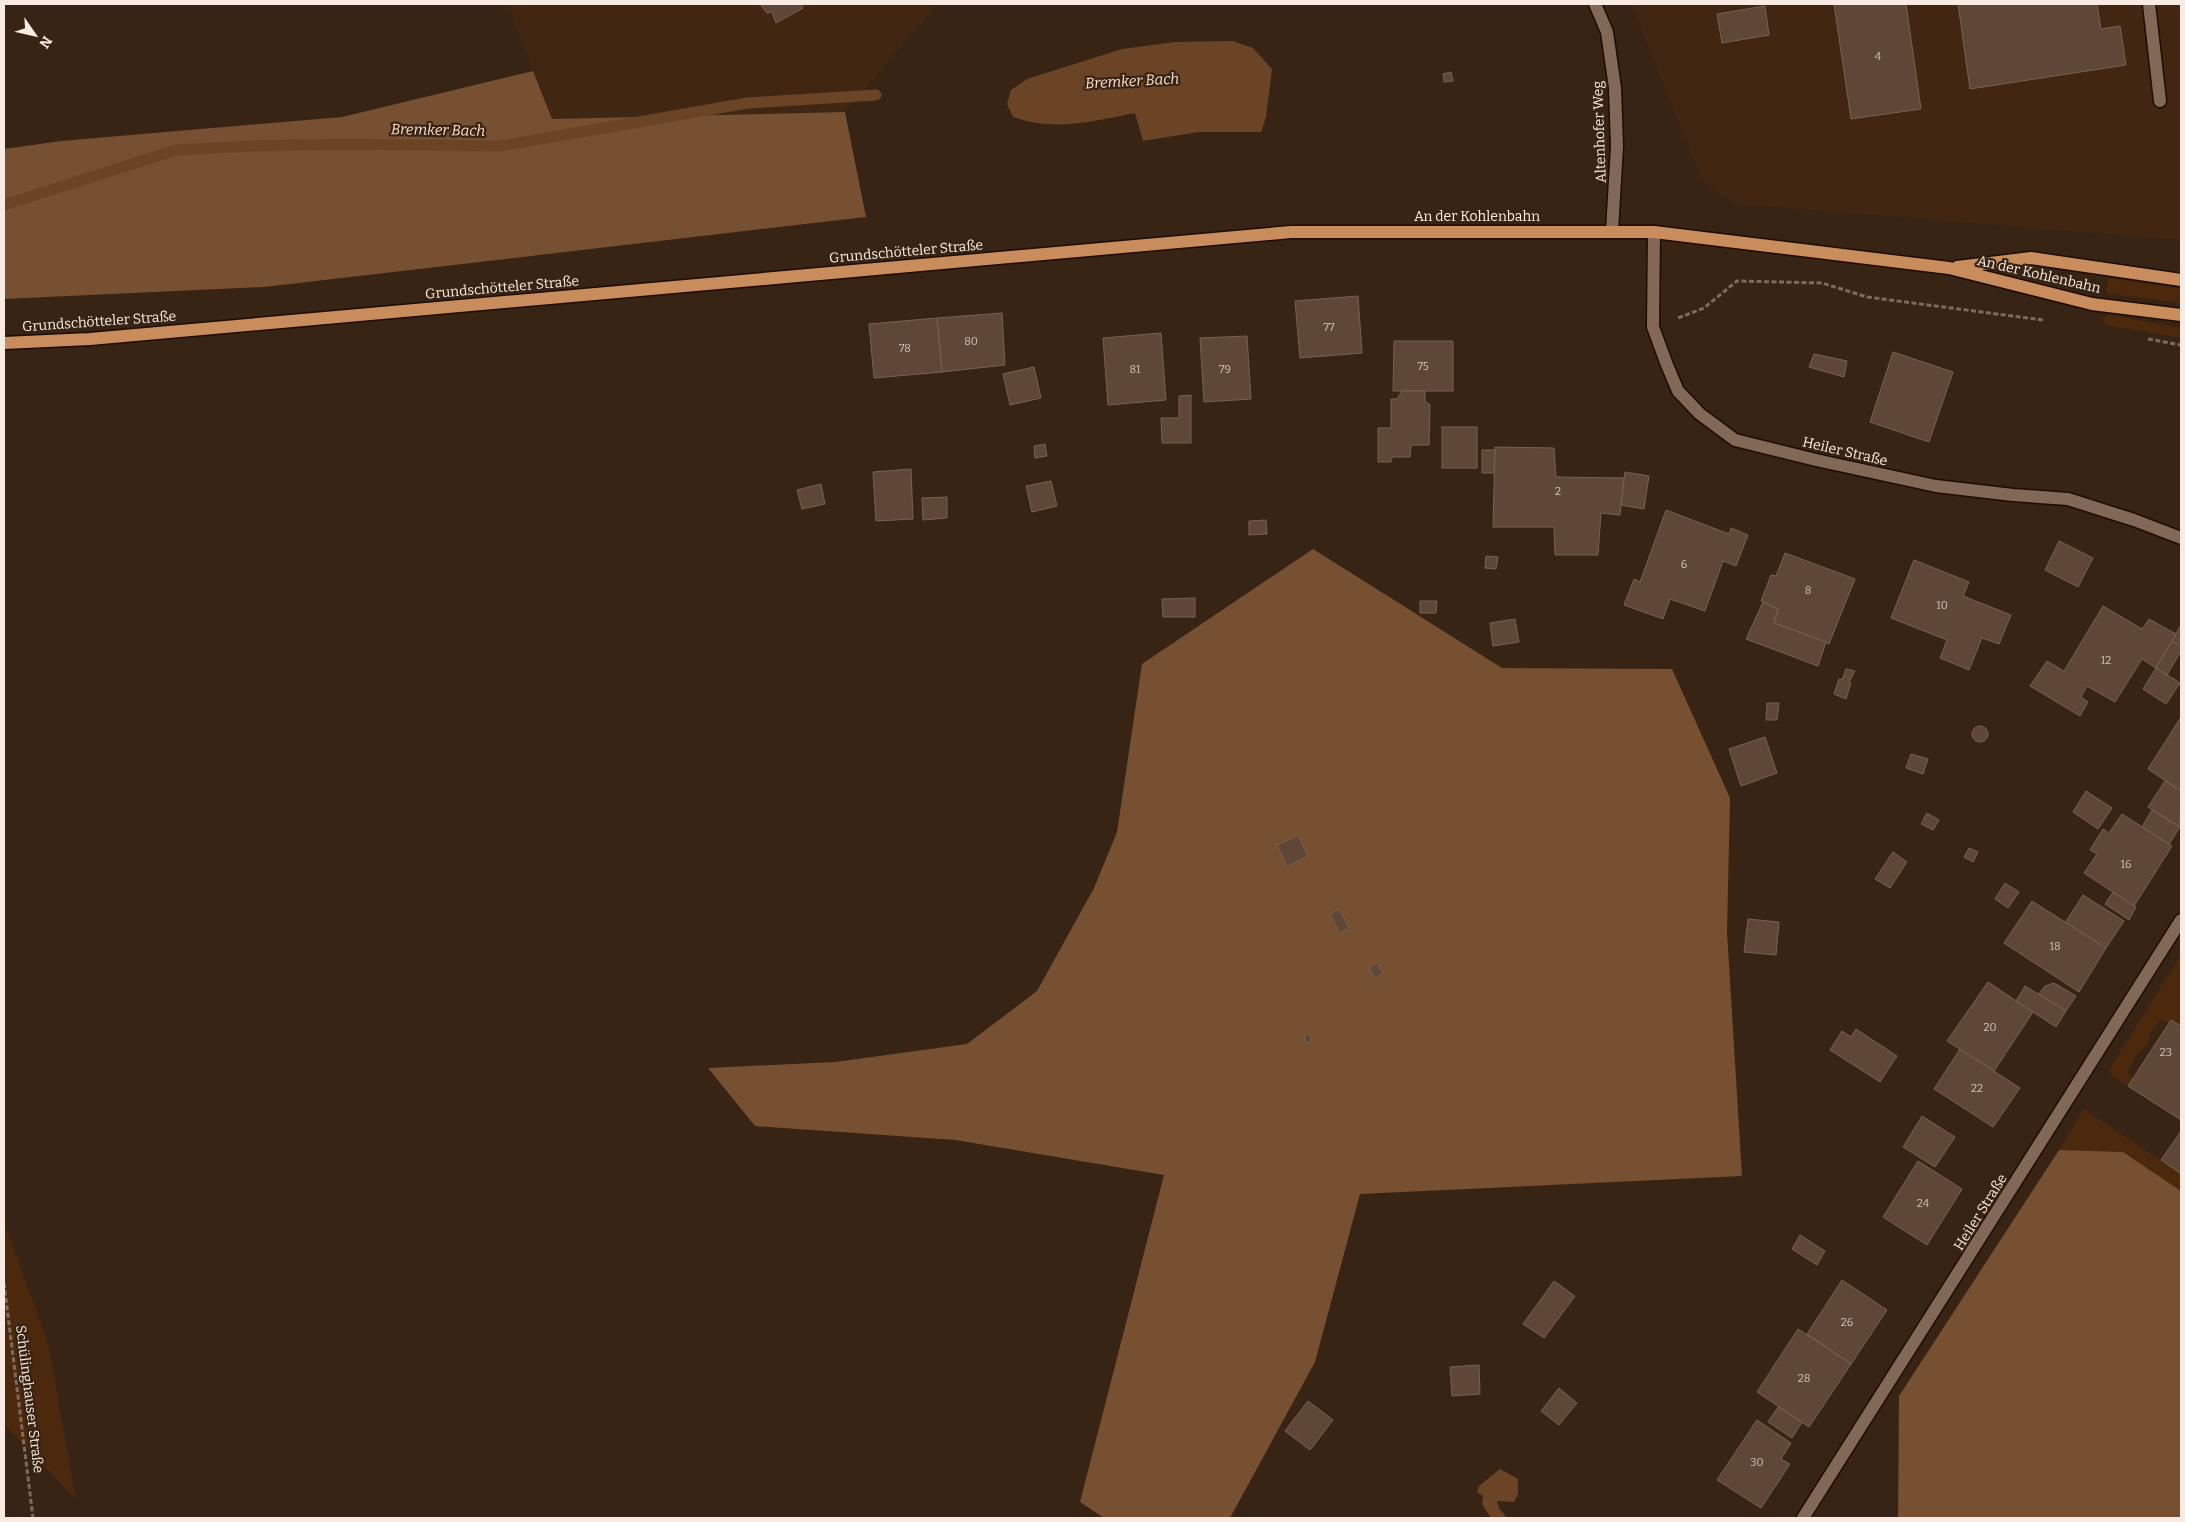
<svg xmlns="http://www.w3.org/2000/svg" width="2185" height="1522" font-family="Bitter,serif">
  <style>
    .built { fill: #412712 }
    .green { fill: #4c290c }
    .forest { fill: #774f31 }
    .water { fill: #6b4426 }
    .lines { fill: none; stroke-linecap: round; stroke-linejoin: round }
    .stream { stroke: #6b4426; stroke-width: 11 }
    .building { fill: #5e4736; stroke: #79614f }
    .minor-casing { stroke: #1f0c01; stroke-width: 15 }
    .major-casing { stroke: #1f0c01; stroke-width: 15 }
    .path { stroke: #7d6b5d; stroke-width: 3; stroke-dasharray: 5 2.5; stroke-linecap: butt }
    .minor { stroke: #826957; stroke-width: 12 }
    .major { stroke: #c88c5d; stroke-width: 12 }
    .labels { text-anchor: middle; stroke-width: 4.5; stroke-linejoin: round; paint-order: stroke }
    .number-label { font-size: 11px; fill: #d2c2b6 }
    .street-label { font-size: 14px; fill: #f9ebe1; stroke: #382414 }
    .water-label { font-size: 15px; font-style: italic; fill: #fadfcb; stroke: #382414 }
  </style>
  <rect width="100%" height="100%" fill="#382414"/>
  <g class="built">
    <polygon points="507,4 938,4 845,112 552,119"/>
    <polygon points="1631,4 2181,4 2181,240 1737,204 1703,182"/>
  </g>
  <g class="green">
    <polygon points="2108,278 2181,289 2181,303 2106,293"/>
    <polygon points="2109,315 2181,328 2181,338 2105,325 2103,318"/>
    <polygon points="2181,955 2181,1026 2171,1020 2169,1023 2160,1019 2149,1035 2148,1043 2138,1053 2127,1072 2134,1078 2128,1086 2112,1076 2109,1070"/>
    <polygon points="2084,1109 2181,1174 2181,1191 2123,1152 2059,1150"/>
    <polygon points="4,1223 48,1342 76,1499 4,1424"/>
  </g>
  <g class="forest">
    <polygon points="533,71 552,119 845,112 866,217 264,287 4,299 4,149 61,141 342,117"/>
    <polygon points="1313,549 1502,668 1672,669 1730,798 1727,932 1742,1176 1360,1194 1315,1362 1230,1518 1104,1518 1080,1502 1164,1175 955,1140 755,1126 708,1068 835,1062 967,1044 1037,991 1094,888 1117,832 1142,664"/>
    <polygon points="2059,1150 2123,1152 2181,1191 2181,1518 1898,1518 1899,1396"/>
  </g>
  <g class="water">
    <path d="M 1233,41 L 1253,48 L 1272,69 L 1266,117 L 1261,132 L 1199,132 L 1143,141 L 1135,113 C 1093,121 1055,132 1013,117 L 1007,104 L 1011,90 L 1027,79 L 1122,49 L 1175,42 Z"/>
    <polygon points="1500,1469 1518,1479 1518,1494 1514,1502 1497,1501 1499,1508 1507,1518 1491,1518 1482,1504 1483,1496 1477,1492 1479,1486"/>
  </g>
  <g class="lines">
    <polyline class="stream" points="4,205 176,150 251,146 343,144 500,146 748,103 876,95"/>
  </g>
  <g class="building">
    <polygon points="760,4 801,4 803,8 776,23 772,12 767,13"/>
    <polygon points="1834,4 1906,4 1921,109 1851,119"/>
    <polygon points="1958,4 2097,4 2101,29 2120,26 2126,65 1970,89"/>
    <polygon points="1765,6 1769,35 1722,43 1717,14"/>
    <polygon points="1451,72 1453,81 1444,82 1443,74"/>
    <polygon points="1358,296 1362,353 1300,358 1295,301"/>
    <polygon points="1002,313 1005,365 942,372 937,318"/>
    <polygon points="937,318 942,372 874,378 869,324"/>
    <polygon points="1161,333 1166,400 1108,405 1103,338"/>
    <polygon points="1247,336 1251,399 1204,402 1200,338"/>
    <polygon points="1394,341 1453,341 1453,391 1393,391"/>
    <polygon points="1893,352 1953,372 1929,442 1870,422"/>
    <polygon points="1814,354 1847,361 1844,377 1809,367"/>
    <polygon points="1034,367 1041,398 1010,405 1003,374"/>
    <polygon points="1402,391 1425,391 1425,401 1430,405 1429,445 1411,445 1410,457 1392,457 1391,462 1378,462 1378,428 1391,428 1391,399 1397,399"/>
    <polygon points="1191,395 1191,443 1162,443 1161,418 1179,418 1179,396"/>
    <rect x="1442" y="427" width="35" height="41"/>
    <polygon points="1045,444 1047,456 1035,458 1034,446"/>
    <polygon points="1495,447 1554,448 1556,477 1624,478 1620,515 1601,513 1598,555 1555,555 1554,527 1493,527"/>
    <polygon points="1482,450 1495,450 1494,473 1482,473"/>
    <polygon points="911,469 913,519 876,521 873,472"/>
    <polygon points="1625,472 1649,476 1644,509 1621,505"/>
    <polygon points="1051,481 1057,506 1032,512 1026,486"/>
    <polygon points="821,484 825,504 802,509 797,490"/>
    <polygon points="947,497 947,518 923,520 922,498"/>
    <polygon points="1666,510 1729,534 1731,528 1748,535 1736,566 1723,561 1705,611 1670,599 1663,619 1624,605 1634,579 1640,582"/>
    <polygon points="1266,520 1267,534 1249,535 1249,521"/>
    <polygon points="2059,541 2093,558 2078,587 2045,570"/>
    <polygon points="1785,553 1855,579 1829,644 1774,623 1778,609 1761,601 1771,575 1776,576"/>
    <polygon points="1486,556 1498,557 1496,569 1485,568"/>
    <polygon points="1914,560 1969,582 1963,596 2011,615 1999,644 1982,638 1969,670 1940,658 1947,640 1891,618"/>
    <polygon points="1195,598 1195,617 1163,617 1162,599"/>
    <polygon points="1420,601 1437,601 1436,613 1420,613"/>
    <polygon points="1763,602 1778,609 1774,623 1826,642 1818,666 1746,639"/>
    <polygon points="2103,606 2142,629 2149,619 2176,634 2156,668 2142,659 2115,702 2087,686 2081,697 2088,702 2080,716 2030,686 2047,661 2064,671"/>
    <polygon points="1515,619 1519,642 1493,646 1490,623"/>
    <polygon points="2181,625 2181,647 2172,641"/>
    <polygon points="2172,641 2181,647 2181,651 2167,675 2156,668"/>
    <polygon points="2156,668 2180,683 2166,704 2143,689"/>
    <polygon points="1846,669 1855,671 1849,682 1851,683 1846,699 1834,694 1839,679 1842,680"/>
    <polygon points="1767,703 1779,703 1777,720 1766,720"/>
    <polygon points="2181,717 2181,791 2148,769"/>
    <circle cx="1980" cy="734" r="8"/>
    <polygon points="1765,737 1777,773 1741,786 1729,749"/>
    <polygon points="1911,754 1928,759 1923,774 1906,768"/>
    <polygon points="2165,781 2181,791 2180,827 2148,807"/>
    <polygon points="2086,791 2112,808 2098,829 2073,812"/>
    <polygon points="2152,810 2180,827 2169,844 2142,827"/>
    <polygon points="1927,813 1939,820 1933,830 1921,824"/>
    <polygon points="2122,814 2172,846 2134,906 2084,873 2097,854 2090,850 2103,829 2109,833"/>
    <polygon points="1298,835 1308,856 1287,867 1277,845"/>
    <polygon points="1969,848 1978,852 1973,862 1964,857"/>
    <polygon points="1893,852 1907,862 1890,888 1875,879"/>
    <polygon points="2005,883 2019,892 2008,908 1995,899"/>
    <polygon points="2113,892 2136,907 2129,920 2105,904"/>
    <polygon points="2083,895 2124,921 2106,948 2065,923"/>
    <polygon points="2032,901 2106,948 2079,992 2004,943"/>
    <polygon points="1339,909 1349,928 1340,933 1330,915"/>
    <polygon points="1748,919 1779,922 1776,955 1744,952"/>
    <polygon points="1377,963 1383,973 1375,978 1369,967"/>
    <polygon points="1988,982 2033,1012 1994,1071 1947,1041"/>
    <polygon points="2054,983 2076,996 2066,1011 2038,995 2045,986"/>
    <polygon points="2025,986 2066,1011 2056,1027 2016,1001"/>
    <polygon points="2171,1020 2181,1026 2181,1120 2128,1086"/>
    <polygon points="1856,1029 1897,1056 1880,1082 1830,1050 1842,1031 1851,1037"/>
    <polygon points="1304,1035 1310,1035 1311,1042 1305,1042"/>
    <polygon points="1960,1049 2020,1088 1993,1127 1934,1089"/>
    <polygon points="1922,1116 1955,1137 1935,1167 1903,1147"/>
    <polygon points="2181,1131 2181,1174 2161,1160"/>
    <polygon points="1918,1161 1962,1189 1927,1245 1883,1217"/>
    <polygon points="1800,1235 1825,1251 1817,1265 1792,1249"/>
    <polygon points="1842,1280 1887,1310 1851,1364 1807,1334"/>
    <polygon points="1554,1281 1575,1296 1544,1338 1523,1324"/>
    <polygon points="1798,1329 1851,1364 1809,1427 1757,1392"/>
    <polygon points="1479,1365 1480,1394 1452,1396 1450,1367"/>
    <polygon points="1559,1388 1577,1403 1559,1425 1541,1411"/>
    <polygon points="1308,1401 1333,1420 1310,1450 1285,1431"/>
    <polygon points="1778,1407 1802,1422 1792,1438 1768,1422"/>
    <polygon points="1757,1420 1791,1443 1781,1459 1790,1464 1761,1508 1717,1480"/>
  </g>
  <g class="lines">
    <g class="minor-casing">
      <g id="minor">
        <polyline points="1595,4 1607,32 1615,88 1617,146 1612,231"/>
        <polyline points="2149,4 2160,101"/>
        <polyline points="1654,232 1653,327 1667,365 1678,391 1700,414 1735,440 1816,460 1936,486 2013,495 2068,499 2134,520 2181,538"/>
        <polyline points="1803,1518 2181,920"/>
      </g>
    </g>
    <g class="major-casing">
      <g id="major">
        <polyline points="1957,267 2031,258 2181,280"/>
        <polyline points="4,343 90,339 1291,232 1654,232 1949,268 2092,304 2181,315"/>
      </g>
    </g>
    <g class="path">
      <polyline points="1678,318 1704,308 1737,281 1822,283 1867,297 2043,320"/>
      <polyline points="2148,339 2181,345"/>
      <polyline points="4,1283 33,1518"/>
    </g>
    <use href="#minor" class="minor"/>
    <use href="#major" class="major"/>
  </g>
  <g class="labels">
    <g class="number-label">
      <text x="1878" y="60">4</text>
      <text x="1329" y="331">77</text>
      <text x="971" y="345">80</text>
      <text x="905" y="352">78</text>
      <text x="1423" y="370">75</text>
      <text x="1135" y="373">81</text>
      <text x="1225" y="373">79</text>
      <text x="1558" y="495">2</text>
      <text x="1684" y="568">6</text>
      <text x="1808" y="594">8</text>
      <text x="1942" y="609">10</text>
      <text x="2106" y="664">12</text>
      <text x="2126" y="868">16</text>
      <text x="2055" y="950">18</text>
      <text x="1990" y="1031">20</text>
      <text x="2166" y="1056">23</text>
      <text x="1977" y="1092">22</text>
      <text x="1923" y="1207">24</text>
      <text x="1847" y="1326">26</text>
      <text x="1804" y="1382">28</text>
      <text x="1757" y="1466">30</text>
    </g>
    <g class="street-label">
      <text transform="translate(1599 132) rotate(-92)" y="5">Altenhofer Weg</text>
      <text x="1477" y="221">An der Kohlenbahn</text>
      <text transform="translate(906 251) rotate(-5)" y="5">Grundschötteler Straße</text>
      <text transform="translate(2039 274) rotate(13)" y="5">An der Kohlenbahn</text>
      <text transform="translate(502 287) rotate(-5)" y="5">Grundschötteler Straße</text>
      <text transform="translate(99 321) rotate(-4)" y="5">Grundschötteler Straße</text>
      <text transform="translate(1845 451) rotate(13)" y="5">Heiler Straße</text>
      <text transform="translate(1980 1212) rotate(-58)" y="5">Heiler Straße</text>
      <text transform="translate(30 1399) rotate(83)" y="5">Schülinghauser Straße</text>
    </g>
    <g class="water-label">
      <text transform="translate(1132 81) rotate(-3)" y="5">Bremker Bach</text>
      <text transform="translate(438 130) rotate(1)" y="5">Bremker Bach</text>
    </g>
  </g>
  <rect width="2185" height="1522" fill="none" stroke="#f9ebe1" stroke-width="10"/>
  <g transform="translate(35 35) rotate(124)" stroke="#382414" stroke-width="4" paint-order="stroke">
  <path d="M0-4L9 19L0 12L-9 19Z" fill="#f9ebe1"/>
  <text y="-8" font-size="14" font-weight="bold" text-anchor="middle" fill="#f9ebe1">N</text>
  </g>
</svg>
